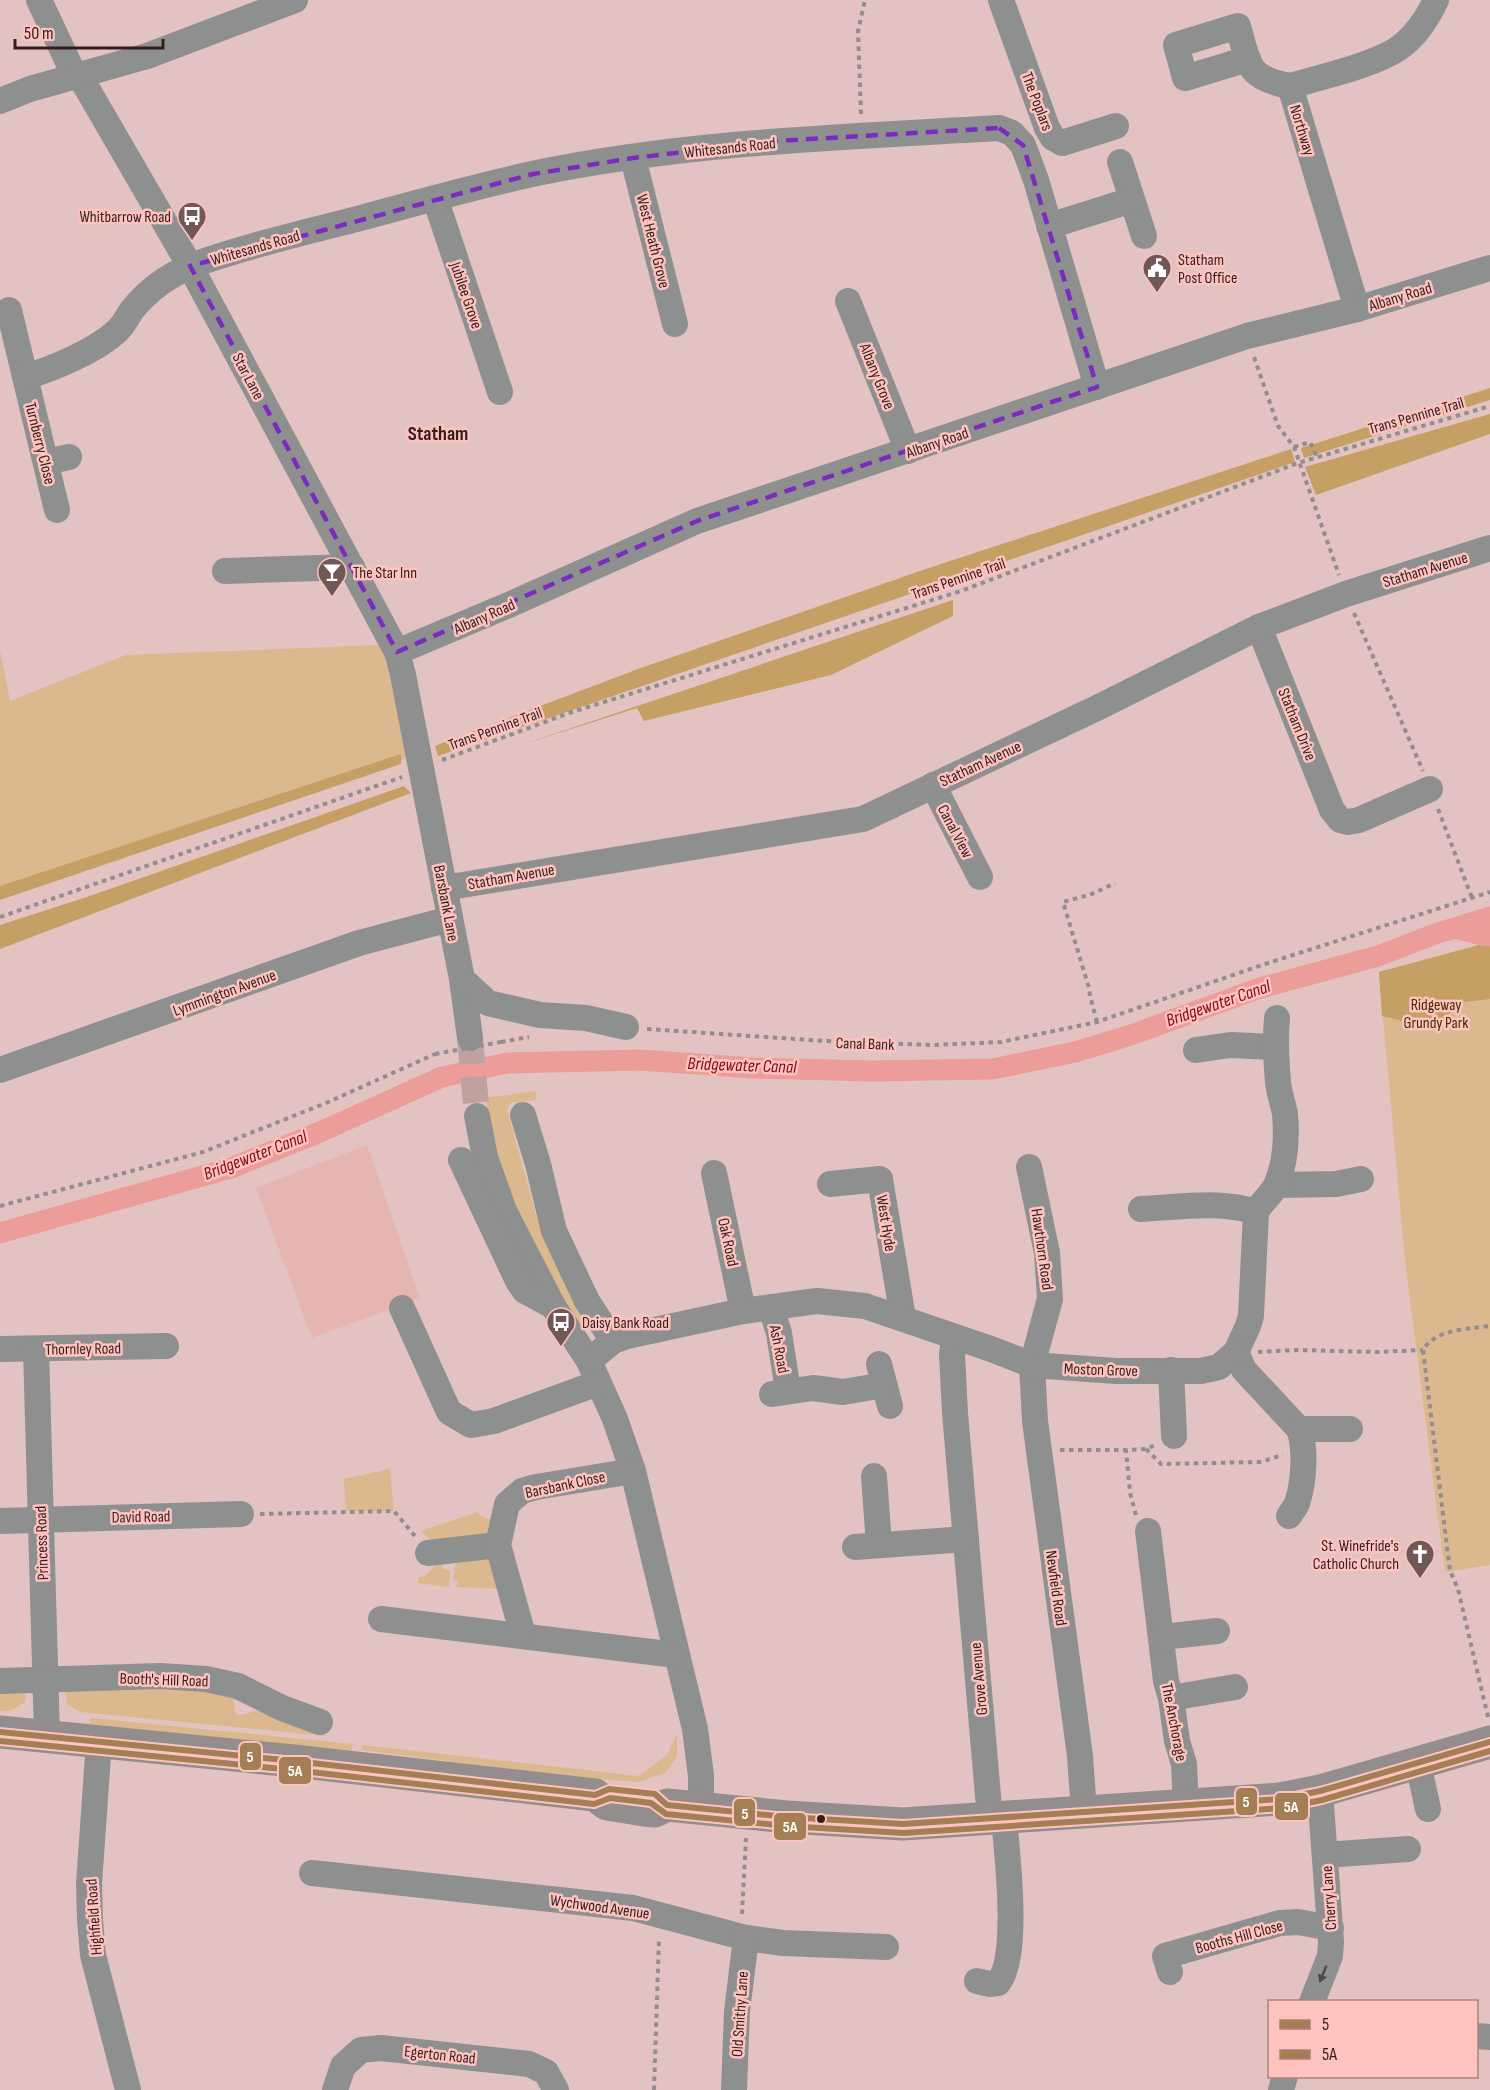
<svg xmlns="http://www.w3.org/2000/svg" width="1490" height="2090" font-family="'Sofia Sans Condensed',sans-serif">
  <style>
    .built { fill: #e6b5b2 }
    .green { fill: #dbb88e }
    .forest { fill: #c59f63 }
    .water { fill: #ec9c99 }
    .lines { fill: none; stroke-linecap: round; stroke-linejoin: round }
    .canal { stroke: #ec9c99; stroke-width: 21 }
    .minor-tunnel { stroke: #bfa2a0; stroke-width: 26; stroke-dasharray: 26 13; stroke-linecap: butt }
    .path { stroke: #928d8e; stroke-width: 4; stroke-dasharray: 4.5 4.5; stroke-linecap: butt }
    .minor { stroke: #8e9090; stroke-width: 26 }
    .major { stroke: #938d8d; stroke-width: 33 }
    .path-bridge { stroke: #928d8e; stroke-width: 4; stroke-dasharray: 4.5 4.5; stroke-linecap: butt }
    .bus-1-casing { stroke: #fec3bf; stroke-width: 10 }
    .bus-2-casing { stroke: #fec3bf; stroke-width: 10 }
    .bus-1 { stroke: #a47e54; stroke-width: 6 }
    .bus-2 { stroke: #a47e54; stroke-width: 6 }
    .oneway { fill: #534645 }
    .marked { fill: none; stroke: #7b2cbf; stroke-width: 4.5; stroke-dasharray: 12 8; stroke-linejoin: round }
    .bus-dot { fill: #331e1c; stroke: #fec3bf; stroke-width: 2 }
    .labels { text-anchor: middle; stroke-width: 5; stroke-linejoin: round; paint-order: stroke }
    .street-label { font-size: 16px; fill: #331e1c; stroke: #fec3bf }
    .poi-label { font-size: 16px; fill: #331e1c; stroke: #fec3bf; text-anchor: start }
    .park-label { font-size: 16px; fill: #412f05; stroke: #fec3bf }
    .water-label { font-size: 18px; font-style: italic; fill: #85071a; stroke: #fec3bf }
    .quarter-label { font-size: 20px; font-weight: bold; fill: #331e1c; stroke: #fec3bf }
    .line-badge { stroke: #fec3bf; stroke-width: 2 }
    .badge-label { font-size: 16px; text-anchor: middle; font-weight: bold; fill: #fff }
  </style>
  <rect width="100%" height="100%" fill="#e2c3c1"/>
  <polygon class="built" points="367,1145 420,1298 312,1338 256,1188"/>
  <g class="green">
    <polygon points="381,645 411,757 0,887 0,651 10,701 126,655"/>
    <polygon points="1479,945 1490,946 1490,1565 1445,1572 1405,1261 1379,972"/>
    <path d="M 536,1091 L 536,1100 L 510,1103 L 507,1109 L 536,1215 L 557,1266 L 583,1316 L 584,1326 L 580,1328 C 550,1280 522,1229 504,1175 C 496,1150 491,1123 485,1098 Z"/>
    <polygon points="390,1469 394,1511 346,1511 344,1479"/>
    <polygon points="478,1512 482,1517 492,1520 491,1537 434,1543 421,1531"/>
    <polygon points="487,1556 496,1562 501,1589 456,1587 459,1581 453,1580 456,1561"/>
    <polygon points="441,1560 442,1568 450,1571 449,1587 417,1583 419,1577 424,1577"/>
    <path d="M 185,1686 L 233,1697 L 236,1715 C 247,1715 254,1710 265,1710 L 328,1736 L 80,1712 L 67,1704 L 65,1688 Z"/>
    <polygon points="26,1688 25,1702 11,1711 0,1711 0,1689"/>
    <polygon points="91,1718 353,1744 351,1751 89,1724"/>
    <polygon points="677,1734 677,1757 666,1772 640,1782 581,1778 361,1750 363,1745 639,1776 667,1755"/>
  </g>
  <g class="forest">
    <polygon points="1490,388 1490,400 1304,458 1301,448"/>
    <polygon points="1490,414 1490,434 1316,495 1305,467"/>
    <polygon points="1291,449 1295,462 438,756 435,746 638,669 923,570"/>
    <polygon points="953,600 953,616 831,675 644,721 637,708 521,745"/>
    <polygon points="401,754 401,764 0,900 0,886"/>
    <polygon points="404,786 411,793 0,949 0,925 87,897"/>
    <polygon points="1479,945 1490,946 1490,999 1464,1002 1430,1028 1382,1016 1379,972"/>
  </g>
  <polygon class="water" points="1490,917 1490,946 1479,945 1435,934"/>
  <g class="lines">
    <polyline class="canal" points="0,1233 231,1168 320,1132 442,1077 507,1063 640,1060 753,1068 872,1071 993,1069 1075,1052 1131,1035 1257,989 1378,956 1435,934 1490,917"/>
    <polyline class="minor-tunnel" points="470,1038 477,1116"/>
    <g class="path">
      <polyline points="861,114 858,31 865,0"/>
      <polyline points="1254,357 1278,426 1294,447 1339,575"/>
      <polyline points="1294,447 1310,442 1317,457"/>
      <polyline points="1354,613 1423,771"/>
      <polyline points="442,760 572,712 961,591 1298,463 1490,406"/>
      <polyline points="1438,809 1472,898"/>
      <polyline points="0,917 402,777"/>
      <polyline points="1097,1022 1090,996 1089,988 1063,902 1092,894 1115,883"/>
      <polyline points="647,1029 825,1041 932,1045 1001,1042 1097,1022 1265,964 1490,892"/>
      <polyline points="501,1042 529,1037"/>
      <polyline points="0,1206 203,1152 326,1103 435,1054"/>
      <polyline points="1258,1352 1297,1350 1377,1352 1423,1350"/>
      <polyline points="1146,1449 1161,1464 1260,1462 1283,1455"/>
      <polyline points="1060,1450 1126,1450"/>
      <polyline points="260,1514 394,1511 415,1536"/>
      <polyline points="1136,1515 1130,1493 1126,1450 1146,1449 1157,1444"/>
      <path d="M 1488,1717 L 1458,1589 L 1450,1571 L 1423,1350 C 1435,1329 1468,1329 1490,1326"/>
      <polyline points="742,1914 746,1838"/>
      <polyline points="654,2090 659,1938"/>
    </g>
    <g class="minor">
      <polyline points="39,0 70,66 85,85 190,266 397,652 403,675 462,979 470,1038"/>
      <polyline points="1001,0 1047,128 1053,138 1062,143 1116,126"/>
      <path d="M 1248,59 L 1185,78 L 1176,45 L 1238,26 C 1249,64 1246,78 1290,86"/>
      <polyline points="0,101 30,89 147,56 295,0"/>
      <polyline points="633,158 675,324"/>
      <polyline points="1120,162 1144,236"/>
      <polyline points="435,198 500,392"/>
      <polyline points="1049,226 1132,200"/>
      <polyline points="848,301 908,451"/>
      <path d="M 1357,309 L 1290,86 C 1320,77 1380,64 1403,45 C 1418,33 1428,17 1436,0"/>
      <polyline points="9,310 57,510"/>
      <path d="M 25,377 C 52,369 96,351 117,331 C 123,326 127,317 132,310 C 148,290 169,275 193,265 C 247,246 302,233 357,219 C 415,203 473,187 532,174 C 685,142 843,137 999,128 L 1012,133 L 1023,145 L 1036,180 L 1097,387"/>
      <polyline points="46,462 69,457"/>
      <polyline points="225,571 352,567"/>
      <polyline points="1259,627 1332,810 1340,820 1348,822 1359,820 1430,789"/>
      <polyline points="397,652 511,604 697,521 1247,336 1357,309 1490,268"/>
      <polyline points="933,785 980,877"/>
      <polyline points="444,888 863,819 1099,707 1259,627 1346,594 1490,548"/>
      <polyline points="462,979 488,1003 540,1015 586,1018 626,1027"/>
      <polyline points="1196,1050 1230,1045 1275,1047"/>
      <polyline points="0,1070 359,943 450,919"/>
      <polyline points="523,1115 538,1164 554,1231 587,1301 613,1341"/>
      <polyline points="477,1116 485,1157 504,1211 553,1306 589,1361 615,1419 633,1471 695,1729 701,1776 701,1807"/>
      <polyline points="461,1160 518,1281 525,1291 553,1306"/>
      <polyline points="1029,1167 1047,1253 1050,1299 1032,1365 1035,1421 1080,1756 1084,1812"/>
      <polyline points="714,1173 743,1311"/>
      <polyline points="830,1184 880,1179 903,1318"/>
      <polyline points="1277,1185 1336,1184 1361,1179"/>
      <path d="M 1141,1209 C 1179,1207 1220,1200 1256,1212"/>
      <polyline points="771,1307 779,1333 788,1391"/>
      <polyline points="402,1308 449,1412 471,1425 494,1421 598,1383"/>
      <polyline points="954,1337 952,1355 955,1413 990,1819"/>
      <polyline points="0,1349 166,1346"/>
      <polyline points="36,1349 47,1736"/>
      <path d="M 1236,1352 L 1248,1326 L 1251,1316 L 1256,1212 C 1262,1201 1273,1194 1277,1183 C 1286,1161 1287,1137 1285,1114 C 1283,1103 1279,1093 1278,1082 C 1276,1060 1275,1040 1277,1018"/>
      <path d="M 1236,1352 L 1244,1370 L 1299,1429 C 1306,1448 1304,1480 1298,1500 C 1297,1506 1292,1511 1289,1516"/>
      <polyline points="589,1361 613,1341 627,1336 743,1311 817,1301 865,1306 991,1349 1032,1365 1116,1371 1201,1371 1219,1367 1236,1352"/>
      <polyline points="879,1364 890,1406"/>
      <polyline points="1171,1370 1174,1436"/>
      <polyline points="772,1394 813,1388 843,1392 884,1385"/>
      <polyline points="1299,1429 1350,1429"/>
      <polyline points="874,1476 879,1545"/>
      <polyline points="0,1521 241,1514"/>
      <polyline points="1148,1531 1166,1681 1171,1698 1177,1741 1184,1764 1186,1806"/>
      <polyline points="855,1547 966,1539"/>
      <polyline points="428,1553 498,1545"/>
      <polyline points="381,1619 676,1655"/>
      <polyline points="523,1635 498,1545 507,1504 522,1491 536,1487 633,1471"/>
      <polyline points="1162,1637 1217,1631"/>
      <polyline points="0,1681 160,1676 206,1679 238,1686 282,1708 320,1722"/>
      <polyline points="1171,1698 1235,1687"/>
      <polyline points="99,1741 89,1884 90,1920 93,1955 128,2090"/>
      <polyline points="1418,1763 1428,1809"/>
      <polyline points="1325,1855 1408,1849"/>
      <polyline points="312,1873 633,1908 746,1938 783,1943 886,1947"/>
      <polyline points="1170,1972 1165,1956 1280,1923 1298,1922 1331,1928"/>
      <path d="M 977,1981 L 989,1984 L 998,1983 C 1020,1957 1007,1853 1004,1818"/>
      <polyline points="1312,2002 1330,1956 1331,1942 1320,1791"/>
      <polyline points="1476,2036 1490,2037"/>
      <polyline points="335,2090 343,2066 361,2050 381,2048 529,2064 546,2072 556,2090"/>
      <polyline points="734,2090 737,2011 746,1938"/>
      <polyline points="1281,2090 1285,2076"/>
    </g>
    <polyline class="major" points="0,1732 294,1761 595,1795 607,1804 644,1810 655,1811 667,1805 787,1817 903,1824 1280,1799 1320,1791 1490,1742"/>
    <polyline class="path-bridge" points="435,1054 501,1042"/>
    <g class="bus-1-casing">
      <polyline id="bus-1" points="0,1732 294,1761 595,1795 609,1789 655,1794 667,1805 787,1817 903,1824 1280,1799 1320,1791 1490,1742"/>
    </g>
    <g class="bus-2-casing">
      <polyline id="bus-2" points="0,1741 293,1770 594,1804 610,1798 651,1803 666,1814 786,1826 904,1833 1282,1808 1322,1800 1490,1751"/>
    </g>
    <use href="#bus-1" class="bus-1"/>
    <use href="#bus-2" class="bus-2"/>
  </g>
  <defs><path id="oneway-solid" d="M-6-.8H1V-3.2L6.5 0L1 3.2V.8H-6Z" transform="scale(1.5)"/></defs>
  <use class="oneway" href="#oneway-solid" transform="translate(1323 1974) rotate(112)"/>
  <path class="marked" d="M 999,128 L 1023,145 L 1097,387 L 697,521 L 397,652 L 190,266 L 533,174 L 633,158 L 777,141 Z"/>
  <defs>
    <g id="bus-pin" transform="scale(1.5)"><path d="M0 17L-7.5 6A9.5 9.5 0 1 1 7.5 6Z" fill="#705856" stroke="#fec3bf"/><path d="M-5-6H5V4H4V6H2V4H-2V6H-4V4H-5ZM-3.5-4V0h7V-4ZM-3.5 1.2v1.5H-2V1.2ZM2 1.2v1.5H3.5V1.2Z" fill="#fff"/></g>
    <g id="civic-pin" transform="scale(1.5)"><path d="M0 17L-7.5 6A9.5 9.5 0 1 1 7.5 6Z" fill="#705856" stroke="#fec3bf"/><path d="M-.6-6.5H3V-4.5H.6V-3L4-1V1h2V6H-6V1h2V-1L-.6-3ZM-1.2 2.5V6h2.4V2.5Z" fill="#fff"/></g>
    <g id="bar-pin" transform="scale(1.5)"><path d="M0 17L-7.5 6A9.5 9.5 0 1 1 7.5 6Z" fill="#705856" stroke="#fec3bf"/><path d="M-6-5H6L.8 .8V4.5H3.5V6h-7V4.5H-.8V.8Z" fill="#fff"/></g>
    <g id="church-pin" transform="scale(1.5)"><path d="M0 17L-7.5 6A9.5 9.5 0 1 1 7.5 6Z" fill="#705856" stroke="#fec3bf"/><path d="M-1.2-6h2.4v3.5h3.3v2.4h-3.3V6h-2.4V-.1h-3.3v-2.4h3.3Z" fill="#fff"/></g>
  </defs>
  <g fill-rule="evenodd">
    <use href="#bus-pin" x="192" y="216"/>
    <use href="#civic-pin" x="1157" y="268"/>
    <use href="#bar-pin" x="332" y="572"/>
    <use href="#bus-pin" x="561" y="1322"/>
    <use href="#church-pin" x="1420" y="1554"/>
  </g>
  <circle class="bus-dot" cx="821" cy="1819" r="5"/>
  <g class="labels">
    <g class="street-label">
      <text transform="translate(1038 101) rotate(69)" y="6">The Poplars</text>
      <text transform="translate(1303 130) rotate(73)" y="6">Northway</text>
      <text transform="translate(730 147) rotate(-6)" y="6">Whitesands Road</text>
      <text transform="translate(654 241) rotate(76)" y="6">West Heath Grove</text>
      <text transform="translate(255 247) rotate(-16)" y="6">Whitesands Road</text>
      <text transform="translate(467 295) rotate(71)" y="6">Jubilee Grove</text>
      <text transform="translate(1400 296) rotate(-17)" y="6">Albany Road</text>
      <text transform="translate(249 376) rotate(62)" y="6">Star Lane</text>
      <text transform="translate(878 376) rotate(68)" y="6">Albany Grove</text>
      <text transform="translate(1416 415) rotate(-16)" y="6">Trans Pennine Trail</text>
      <text transform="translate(937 442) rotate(-19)" y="6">Albany Road</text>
      <text transform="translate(41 443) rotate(76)" y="6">Turnberry Close</text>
      <text transform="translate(1425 569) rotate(-17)" y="6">Statham Avenue</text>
      <text transform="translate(958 578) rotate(-19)" y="6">Trans Pennine Trail</text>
      <text transform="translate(484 616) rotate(-24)" y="6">Albany Road</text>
      <text transform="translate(1298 724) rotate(68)" y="6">Statham Drive</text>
      <text transform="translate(495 728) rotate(-20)" y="6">Trans Pennine Trail</text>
      <text transform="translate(980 763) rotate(-25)" y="6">Statham Avenue</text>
      <text transform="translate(956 831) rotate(62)" y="6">Canal View</text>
      <text transform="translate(511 876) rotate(-10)" y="6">Statham Avenue</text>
      <text transform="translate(447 903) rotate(79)" y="6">Barsbank Lane</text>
      <text transform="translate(224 992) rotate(-20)" y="6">Lymmington Avenue</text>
      <text transform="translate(865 1043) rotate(2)" y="6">Canal Bank</text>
      <text transform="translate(887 1223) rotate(81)" y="6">West Hyde</text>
      <text transform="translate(729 1242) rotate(78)" y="6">Oak Road</text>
      <text transform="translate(1043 1249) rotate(82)" y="6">Hawthorn Road</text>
      <text transform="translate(83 1348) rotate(-1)" y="6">Thornley Road</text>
      <text transform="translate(780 1349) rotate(79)" y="6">Ash Road</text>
      <text transform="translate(1101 1369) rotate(2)" y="6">Moston Grove</text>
      <text transform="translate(565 1484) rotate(-12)" y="6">Barsbank Close</text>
      <text transform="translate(141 1516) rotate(-1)" y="6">David Road</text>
      <text transform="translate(41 1543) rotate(-92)" y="6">Princess Road</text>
      <text transform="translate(1057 1588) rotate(82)" y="6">Newfield Road</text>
      <text transform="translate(164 1679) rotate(2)" y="6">Booth's Hill Road</text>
      <text transform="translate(978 1679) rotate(-95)" y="6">Grove Avenue</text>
      <text transform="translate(1175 1722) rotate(79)" y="6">The Anchorage</text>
      <text transform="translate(1328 1898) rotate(-94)" y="6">Cherry Lane</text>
      <text transform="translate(600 1906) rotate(8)" y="6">Wychwood Avenue</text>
      <text transform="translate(93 1917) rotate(-94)" y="6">Highfield Road</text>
      <text transform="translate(1239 1936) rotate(-15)" y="6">Booths Hill Close</text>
      <text transform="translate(739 2014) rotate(-86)" y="6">Old Smithy Lane</text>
      <text transform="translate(440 2054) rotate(6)" y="6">Egerton Road</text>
    </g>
    <g class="poi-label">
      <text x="171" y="222" text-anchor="end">Whitbarrow Road</text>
      <text x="1178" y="265">Statham<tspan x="1178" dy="18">Post Office</tspan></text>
      <text x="353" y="578">The Star Inn</text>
      <text x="582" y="1328">Daisy Bank Road</text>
      <text x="1399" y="1551" text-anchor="end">St. Winefride's<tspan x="1399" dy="18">Catholic Church</tspan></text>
    </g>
    <g class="park-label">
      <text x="1436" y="1010">Ridgeway<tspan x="1436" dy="18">Grundy Park</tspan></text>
    </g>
    <g class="water-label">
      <text transform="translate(1218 1003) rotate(-19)" y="6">Bridgewater Canal</text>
      <text transform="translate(742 1065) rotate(2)" y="6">Bridgewater Canal</text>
      <text transform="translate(255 1155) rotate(-21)" y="6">Bridgewater Canal</text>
    </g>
    <g class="quarter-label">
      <text x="438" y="440">Statham</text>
    </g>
  </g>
  <g class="line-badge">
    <rect x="239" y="1742" width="23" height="29" rx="6" fill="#a47e54"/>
    <rect x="278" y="1756" width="34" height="29" rx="6" fill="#a47e54"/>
    <rect x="1235" y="1787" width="23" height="29" rx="6" fill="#a47e54"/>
    <rect x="1274" y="1792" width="35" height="29" rx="6" fill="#a47e54"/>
    <rect x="733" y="1798" width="23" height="29" rx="6" fill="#a47e54"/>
    <rect x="773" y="1812" width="34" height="29" rx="6" fill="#a47e54"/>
  </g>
  <g class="badge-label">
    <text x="250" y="1762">5</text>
    <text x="295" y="1776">5A</text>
    <text x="1246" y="1807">5</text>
    <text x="1291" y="1812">5A</text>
    <text x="745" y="1819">5</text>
    <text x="790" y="1832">5A</text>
  </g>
  <rect x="1268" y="2000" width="210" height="78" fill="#fec3bf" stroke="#ad817e" stroke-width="1.5"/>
  <rect x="1280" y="2020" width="30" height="9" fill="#a47e54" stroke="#ad817e" stroke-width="1.5"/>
  <text x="1322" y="2030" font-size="18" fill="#331e1c">5</text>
  <rect x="1280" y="2050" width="30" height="9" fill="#a47e54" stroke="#ad817e" stroke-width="1.5"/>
  <text x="1322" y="2060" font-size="18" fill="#331e1c">5A</text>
  <path d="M15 39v9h148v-9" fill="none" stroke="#331e1c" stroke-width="3"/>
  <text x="24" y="39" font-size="18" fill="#331e1c" stroke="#fec3bf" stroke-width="4.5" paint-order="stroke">50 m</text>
</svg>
